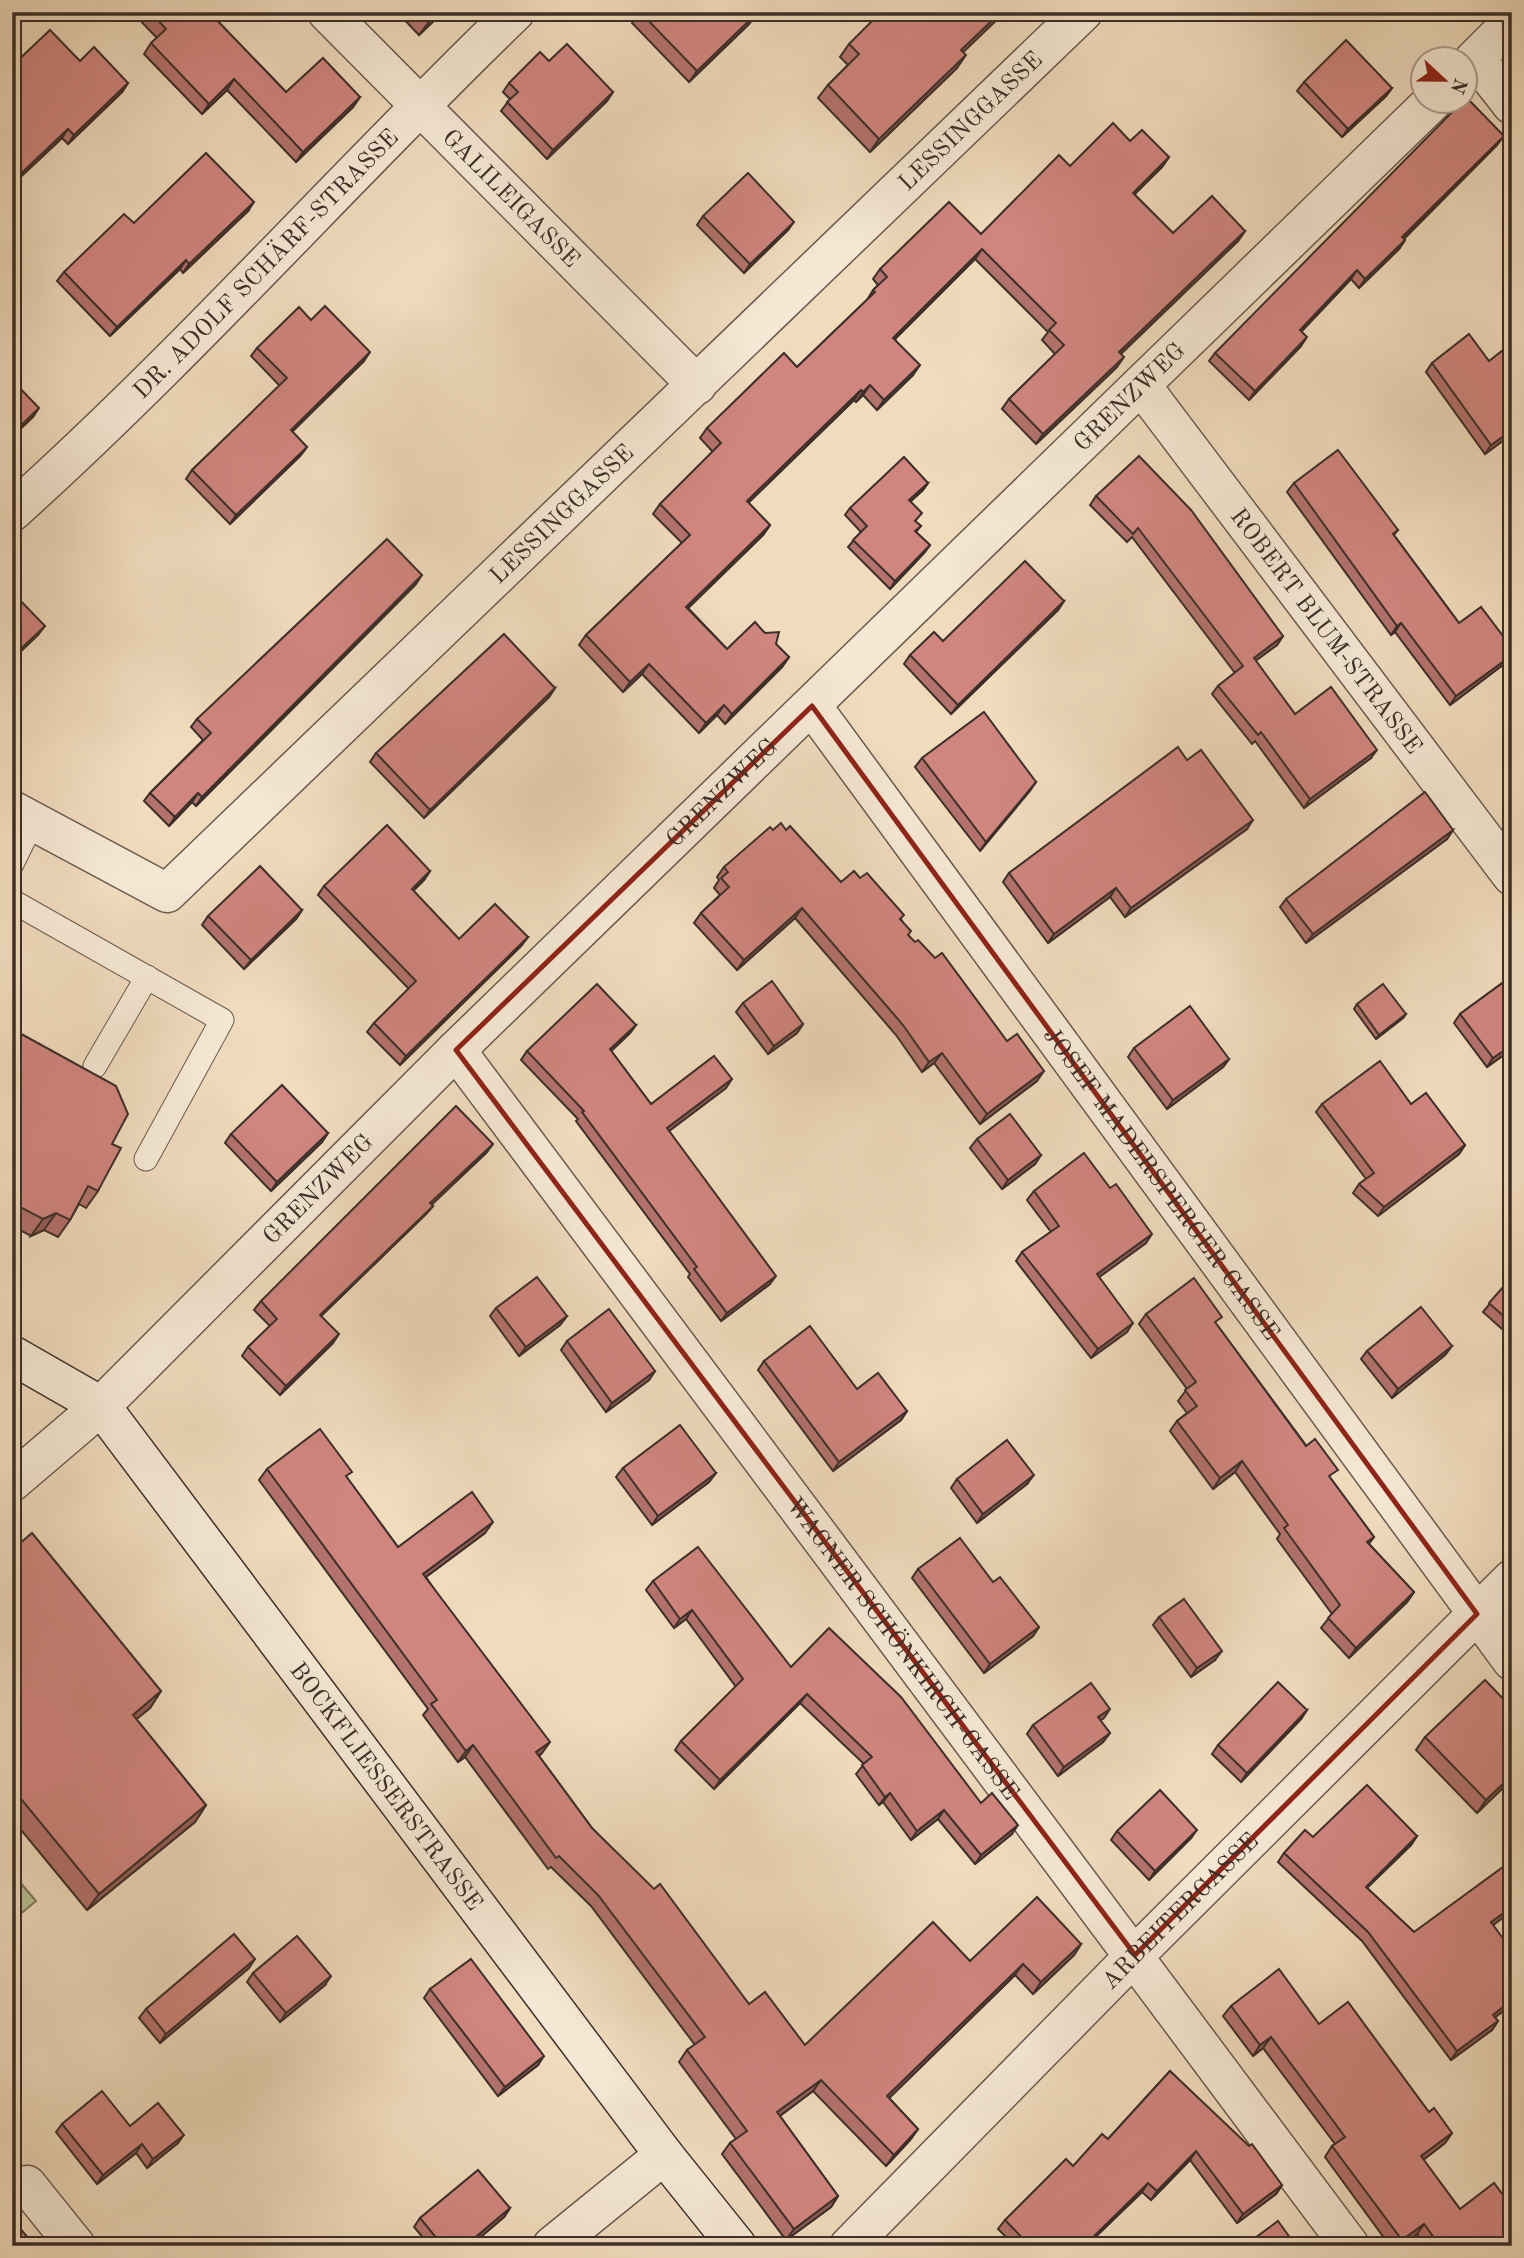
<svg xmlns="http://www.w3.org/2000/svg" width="1524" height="2258" font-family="'Old Standard TT',serif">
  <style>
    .green { fill: #b8c092; stroke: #7a785e; stroke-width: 2 }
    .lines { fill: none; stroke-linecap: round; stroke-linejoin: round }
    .service-casing { stroke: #695a4f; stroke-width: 25 }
    .minor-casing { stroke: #695a4f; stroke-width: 41 }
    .secondary-casing { stroke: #3c2f2a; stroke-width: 41 }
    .service { stroke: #f5e8d4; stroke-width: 23 }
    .minor { stroke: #f5e8d4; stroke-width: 38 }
    .secondary { stroke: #f5e8d4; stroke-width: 38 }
    .wall { fill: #b3726c; stroke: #3c2f2a; stroke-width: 2 }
    .shaded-wall { fill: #925d58; stroke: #3c2f2a; stroke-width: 2 }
    .building { fill: #d0857e; stroke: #3c2f2a; stroke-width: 2 }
    .marked { fill: none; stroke: #8f2418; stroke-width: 5; stroke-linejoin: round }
    .labels { text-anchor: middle; stroke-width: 5; stroke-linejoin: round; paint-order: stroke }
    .street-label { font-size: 24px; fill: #3c2f2a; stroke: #f5e8d4 }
  </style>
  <rect width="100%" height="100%" fill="#f0dbbd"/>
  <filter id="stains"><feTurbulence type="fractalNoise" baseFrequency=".00286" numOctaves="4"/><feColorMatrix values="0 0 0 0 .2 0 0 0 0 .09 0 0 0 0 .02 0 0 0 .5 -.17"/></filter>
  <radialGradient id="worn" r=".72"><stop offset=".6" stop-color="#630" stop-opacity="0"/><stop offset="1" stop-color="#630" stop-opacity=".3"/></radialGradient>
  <polygon class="green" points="12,1873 36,1901 12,1921"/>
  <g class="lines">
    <g class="service-casing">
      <g id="service">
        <polyline points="12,864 33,821"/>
        <polyline points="12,901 222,1020 146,1159"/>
        <polyline points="95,1066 147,977"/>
      </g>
    </g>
    <g class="minor-casing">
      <g id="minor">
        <path id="s1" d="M 327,12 L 697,385"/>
        <polyline points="1476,59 1512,105"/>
        <polyline points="1464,70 1512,22"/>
        <path id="s2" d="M 1141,385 L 1512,876"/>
        <path id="s3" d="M 12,512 C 188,354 345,176 515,12"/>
        <path id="s4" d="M 812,706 L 1512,1661"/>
        <path id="s5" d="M 12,810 L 167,893 L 1083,12"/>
        <path id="s6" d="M 456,1050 L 1350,2246"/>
        <path id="s7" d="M 12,1482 L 101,1406 L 456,1050 L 1432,102"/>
        <polyline points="27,2185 76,2246"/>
        <polyline points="552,2246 664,2155"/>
        <path id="s8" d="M 849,2246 L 1135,1955 L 1512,1579"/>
      </g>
    </g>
    <g class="secondary-casing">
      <g id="secondary">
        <path id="s9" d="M 12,1355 L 101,1406 L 664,2155 L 737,2246"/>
      </g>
    </g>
    <use href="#service" class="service"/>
    <use href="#minor" class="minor"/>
    <use href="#secondary" class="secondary"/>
  </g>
  <g class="wall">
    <polygon points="132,12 209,12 286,92 360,97 353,107 296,162 227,90 202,114 144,54 151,43 157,38"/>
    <polygon points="397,12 443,12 419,35"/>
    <polygon points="640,12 757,13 749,24 689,82 632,23"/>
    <polygon points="849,44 963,52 957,68 870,152 818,98 828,85 848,65 840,57"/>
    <polygon points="80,61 128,83 122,92 68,144 62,138 12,185 12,66"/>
    <polygon points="549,61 613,92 607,101 547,159 501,111 510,99 503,92 509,83"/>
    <polygon points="1304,82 1392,88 1386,96 1342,137 1297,91"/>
    <polygon points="1130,141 1169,157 1162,167 1134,194 1173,233 1245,231 1238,241 1121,354 1117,367 1036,444 1002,409 1009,399 1055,354 1042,340 1048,332 975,259 895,339 913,375 877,410 863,395 856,402 854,400 748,503 770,525 763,535 688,608 727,649 776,644 789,657 782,667 725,724 717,715 699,733 642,674 623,692 579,645 586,635 682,543 653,514 660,504 713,452 700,438 707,428 797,367 867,300 873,290 878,285 873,279 880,269 981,234 1070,166"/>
    <polygon points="1497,145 1404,239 1405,240 1399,249 1359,288 1351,279 1301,332 1301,346 1249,400 1209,361 1215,353"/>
    <polygon points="248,211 183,273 180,269 110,336 57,281 64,272 134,223"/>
    <polygon points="703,216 788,230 744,273 697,225"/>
    <polygon points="311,320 364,361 292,432 307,447 300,456 230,524 186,479 192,470 280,386 251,356 257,348"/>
    <polygon points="1512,353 1512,434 1485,454 1426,372 1432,363 1489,361"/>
    <polygon points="928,483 923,490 910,502 916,522 921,526 916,532 930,545 924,553 890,589 848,547 861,532 845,515 850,508"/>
    <polygon points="1294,483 1398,530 1394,535 1459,623 1512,648 1512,657 1508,661 1450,705 1395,632 1391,635 1287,492"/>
    <polygon points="1096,496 1283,636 1277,645 1255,661 1295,714 1371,758 1304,808 1255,741 1252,744 1212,694 1218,686 1235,673 1132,537 1127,542 1090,505"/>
    <polygon points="416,584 196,806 192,802 169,826 144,801 150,793 203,740 191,727 197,719"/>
    <polygon points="1064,601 1058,610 951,714 904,664 910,655 943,641"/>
    <polygon points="555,688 549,697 424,818 370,762 376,753"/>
    <polygon points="922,758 1036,782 980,851 915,767"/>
    <polygon points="1187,760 1247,829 1125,917 1110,897 1048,943 1003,882 1009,873"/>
    <polygon points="773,830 786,830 841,882 901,919 908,935 1037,1081 980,1124 934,1063 922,1072 896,1035 795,918 737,970 694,923 701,913 720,895 714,888 719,880 717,877 724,867"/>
    <polygon points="1453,830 1447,839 1306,943 1280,907 1286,899"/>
    <polygon points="430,871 424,880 413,891 459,939 528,937 521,946 400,1065 367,1032 374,1023 409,989 318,895 324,886"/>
    <polygon points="302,910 296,919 244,969 202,925 208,916"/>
    <polygon points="1512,976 1512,1049 1487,1067 1454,1023 1460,1014"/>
    <polygon points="743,1003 803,1024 797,1033 768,1054 736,1012"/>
    <polygon points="1357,1004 1406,1014 1403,1018 1376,1039 1354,1009"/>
    <polygon points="636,1025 630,1033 611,1051 651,1104 726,1088 669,1131 770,1284 721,1321 688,1277 690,1274 576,1121 578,1119 521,1060 527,1051"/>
    <polygon points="12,1032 112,1144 98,1191 86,1208 79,1204 70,1220 58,1237 44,1230 31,1236 12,1226"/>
    <polygon points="1134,1048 1229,1059 1223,1067 1167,1109 1128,1057"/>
    <polygon points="1322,1104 1411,1104 1465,1145 1459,1154 1378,1216 1353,1193 1359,1184 1366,1179 1316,1112"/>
    <polygon points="328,1133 322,1142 271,1191 225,1143 231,1134"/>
    <polygon points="977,1139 1041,1155 1035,1164 1002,1189 970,1148"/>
    <polygon points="493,1144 486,1153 432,1204 433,1206 426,1214 321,1316 333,1343 280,1395 242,1356 248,1347 270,1326 254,1310 261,1301"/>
    <polygon points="1110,1188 1146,1243 1099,1277 1127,1332 1091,1358 1016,1261 1022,1252 1051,1232 1027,1200 1034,1191"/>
    <polygon points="1512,1277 1512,1338 1483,1312"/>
    <polygon points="496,1308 567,1316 560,1325 519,1356 490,1316"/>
    <polygon points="1146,1314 1217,1325 1374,1537 1369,1544 1414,1592 1407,1602 1349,1658 1321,1628 1332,1614 1277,1539 1280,1534 1235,1472 1213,1489 1170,1431 1177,1421 1187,1413 1178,1401 1187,1389 1139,1324"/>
    <polygon points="567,1341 655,1371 649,1380 606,1412 561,1350"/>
    <polygon points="1452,1346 1445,1355 1392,1398 1361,1359 1367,1351"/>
    <polygon points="764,1361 857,1389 907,1411 901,1420 833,1471 758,1370"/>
    <polygon points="623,1468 716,1473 709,1482 652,1525 616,1477"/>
    <polygon points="267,1469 347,1478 398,1547 485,1533 426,1577 542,1753 539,1756 592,1828 749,2004 805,2045 970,1961 1081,1944 1074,1955 1033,1994 1015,1975 889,2098 918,2129 910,2140 886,2166 813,2091 780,2116 838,2196 831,2207 786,2240 722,2154 730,2143 736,2139 679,2062 687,2050 695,2045 591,1906 551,1867 548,1869 465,1757 458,1762 423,1715 428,1709 259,1480"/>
    <polygon points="957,1479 1027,1484 977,1523 951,1488"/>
    <polygon points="12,1550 161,1691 150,1708 136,1719 206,1805 195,1822 87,1910 12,1819"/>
    <polygon points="918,1569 993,1582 1039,1627 1033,1636 984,1673 912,1578"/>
    <polygon points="653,1581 791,1667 981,1803 1012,1834 975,1864 938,1819 911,1840 883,1802 879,1805 856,1774 864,1764 800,1703 714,1789 675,1750 681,1741 736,1687 686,1619 674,1628 646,1590"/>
    <polygon points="1159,1617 1215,1660 1191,1677 1153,1625"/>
    <polygon points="1512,1708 1512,1779 1477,1813 1416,1750 1425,1737"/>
    <polygon points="1307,1710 1301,1719 1241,1782 1212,1754 1218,1745"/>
    <polygon points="1104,1718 1100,1720 1110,1733 1103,1742 1058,1776 1027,1734 1033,1725"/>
    <polygon points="1117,1831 1191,1838 1149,1880 1111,1840"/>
    <polygon points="1417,1836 1411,1845 1367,1888 1414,1932 1512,1880 1512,1911 1493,1925 1512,2005 1495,2017 1498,2021 1492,2030 1451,2060 1362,1941 1278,1862 1284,1853 1313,1837"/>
    <polygon points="249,1968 160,2043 139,2018 146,2009"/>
    <polygon points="253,1973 325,1985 280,2022 247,1982"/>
    <polygon points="430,1989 538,2065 498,2096 424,1998"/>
    <polygon points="1231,2006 1319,2024 1429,2112 1452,2133 1445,2143 1423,2160 1460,2209 1512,2207 1512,2244 1510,2246 1425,2246 1417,2234 1401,2246 1390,2246 1325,2157 1332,2146 1335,2144 1263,2048 1253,2056 1223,2016"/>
    <polygon points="1170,2071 1282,2185 1276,2194 1237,2223 1190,2160 1151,2200 1142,2192 1086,2246 1015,2246 998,2229 1005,2220 1108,2139"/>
    <polygon points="62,2124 178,2143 147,2168 136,2153 97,2184 56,2132"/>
    <polygon points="510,2208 504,2217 470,2246 430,2246 414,2227 420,2218"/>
  </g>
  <g class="shaded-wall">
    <polygon points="439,12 443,12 419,35 429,22"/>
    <polygon points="1001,12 1005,12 952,63 961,50"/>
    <polygon points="757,13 749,24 689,82 697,71"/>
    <polygon points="966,55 957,68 870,152 879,139"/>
    <polygon points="234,79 227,90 202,114 209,104"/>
    <polygon points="128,83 122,92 68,144 74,135"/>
    <polygon points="1392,88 1386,96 1342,137 1348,129"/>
    <polygon points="613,92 607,101 547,159 553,150"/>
    <polygon points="360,97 353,107 296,162 303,152"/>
    <polygon points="68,129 62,138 12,185 12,182"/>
    <polygon points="1504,136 1497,145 1396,246 1402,237"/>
    <polygon points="1169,157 1162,167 1126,203 1133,193"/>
    <polygon points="254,202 248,211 183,273 189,264"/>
    <polygon points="794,222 788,230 744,273 750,264"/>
    <polygon points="1245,231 1238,241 1112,362 1119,352"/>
    <polygon points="1405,240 1399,249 1359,288 1365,279"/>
    <polygon points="982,249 975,259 886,348 893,338"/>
    <polygon points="186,260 180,269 110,336 117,327"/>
    <polygon points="1357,270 1351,279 1294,339 1300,330"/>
    <polygon points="1307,337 1301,346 1249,400 1255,391"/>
    <polygon points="370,352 364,361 284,439 291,430"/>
    <polygon points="1124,357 1117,367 1036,444 1043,434"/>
    <polygon points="920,365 913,375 877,410 884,400"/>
    <polygon points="870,385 863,395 856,402 863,392"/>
    <polygon points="861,390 854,400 740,511 747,501"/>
    <polygon points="39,408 33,417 12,437 12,434"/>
    <polygon points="1512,430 1512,434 1485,454 1491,445"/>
    <polygon points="307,447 300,456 230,524 236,515"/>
    <polygon points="928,483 923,490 903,508 909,500"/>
    <polygon points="770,525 763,535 679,617 686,607"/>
    <polygon points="930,545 924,553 890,589 895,581"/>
    <polygon points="422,575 416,584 196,806 202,797"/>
    <polygon points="1064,601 1058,610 951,714 958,705"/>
    <polygon points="1401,623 1395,632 1391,635 1397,626"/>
    <polygon points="45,626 38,635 12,660 12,657"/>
    <polygon points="1283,636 1277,645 1247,667 1254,658"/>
    <polygon points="1512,655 1512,657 1508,661 1450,705 1456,696"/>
    <polygon points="789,657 782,667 725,724 732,714"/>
    <polygon points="649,664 642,674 623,692 630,682"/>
    <polygon points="555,688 549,697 424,818 430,810"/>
    <polygon points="724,705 717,715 699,733 706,723"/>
    <polygon points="1377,750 1371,758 1304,808 1310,799"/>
    <polygon points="1036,782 1030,791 980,851 986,842"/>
    <polygon points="198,793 192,802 169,826 175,817"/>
    <polygon points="1253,820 1247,829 1125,917 1131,908"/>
    <polygon points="1453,830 1447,839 1306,943 1313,934"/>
    <polygon points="430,871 424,880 406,898 412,889"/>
    <polygon points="1116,888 1110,897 1048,943 1054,934"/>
    <polygon points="802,908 795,918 737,970 744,960"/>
    <polygon points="302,910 296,919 244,969 251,960"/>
    <polygon points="528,937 521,946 400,1065 406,1056"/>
    <polygon points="1406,1014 1403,1018 1376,1039 1379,1035"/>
    <polygon points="803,1024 797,1033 768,1054 774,1046"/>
    <polygon points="636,1025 630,1033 604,1058 610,1049"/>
    <polygon points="1512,1045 1512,1049 1487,1067 1493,1058"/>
    <polygon points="942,1053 934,1063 922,1072 929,1062"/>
    <polygon points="1229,1059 1223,1067 1167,1109 1173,1100"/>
    <polygon points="1044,1071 1037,1081 980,1124 987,1114"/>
    <polygon points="732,1079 726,1088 661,1137 667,1128"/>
    <polygon points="328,1133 322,1142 271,1191 277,1182"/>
    <polygon points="493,1144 486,1153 424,1212 430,1203"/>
    <polygon points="1465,1145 1459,1154 1378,1216 1384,1207"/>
    <polygon points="1041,1155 1035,1164 1002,1189 1008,1180"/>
    <polygon points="433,1206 426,1214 314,1323 320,1315"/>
    <polygon points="56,1213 44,1230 31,1236 43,1219"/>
    <polygon points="1152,1234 1146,1243 1091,1283 1097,1274"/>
    <polygon points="776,1276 770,1284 721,1321 727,1313"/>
    <polygon points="567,1316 560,1325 519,1356 526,1347"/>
    <polygon points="1133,1323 1127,1332 1091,1358 1098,1349"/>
    <polygon points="339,1334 333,1343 280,1395 286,1386"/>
    <polygon points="1452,1346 1445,1355 1392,1398 1398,1389"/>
    <polygon points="655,1371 649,1380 606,1412 612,1403"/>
    <polygon points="907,1411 901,1420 833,1471 839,1462"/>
    <polygon points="1242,1461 1235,1472 1213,1489 1220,1478"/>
    <polygon points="716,1473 709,1482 652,1525 658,1516"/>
    <polygon points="1034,1475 1027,1484 977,1523 983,1514"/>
    <polygon points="493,1522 485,1533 415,1585 423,1574"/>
    <polygon points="1414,1592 1407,1602 1349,1658 1356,1648"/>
    <polygon points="692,1610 686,1619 674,1628 680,1619"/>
    <polygon points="1039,1627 1033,1636 984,1673 990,1664"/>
    <polygon points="1222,1651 1215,1660 1191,1677 1197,1668"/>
    <polygon points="161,1691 150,1708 121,1732 133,1715"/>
    <polygon points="807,1694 800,1703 714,1789 720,1780"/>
    <polygon points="1110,1709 1104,1718 1092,1726 1098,1717"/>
    <polygon points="1307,1710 1301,1719 1241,1782 1247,1773"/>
    <polygon points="1110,1733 1103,1742 1058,1776 1064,1767"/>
    <polygon points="550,1742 542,1753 528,1764 536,1752"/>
    <polygon points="473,1745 465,1757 458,1762 466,1751"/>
    <polygon points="1512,1775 1512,1779 1477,1813 1486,1800"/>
    <polygon points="890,1793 883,1802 879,1805 885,1797"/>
    <polygon points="206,1805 195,1822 87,1910 99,1894"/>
    <polygon points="944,1810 938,1819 911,1840 917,1831"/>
    <polygon points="1018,1825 1012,1834 975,1864 981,1855"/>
    <polygon points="1197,1830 1191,1838 1149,1880 1155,1871"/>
    <polygon points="1417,1836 1411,1845 1359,1895 1366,1887"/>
    <polygon points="1512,1907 1512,1911 1485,1931 1491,1922"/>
    <polygon points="1081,1944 1074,1955 1033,1994 1041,1982"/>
    <polygon points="255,1959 249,1968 160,2043 166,2034"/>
    <polygon points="1023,1964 1015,1975 879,2108 887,2096"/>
    <polygon points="331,1976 325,1985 280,2022 286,2013"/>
    <polygon points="1512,2000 1512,2005 1487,2023 1493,2015"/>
    <polygon points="1498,2021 1492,2030 1451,2060 1457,2051"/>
    <polygon points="1271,2037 1263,2048 1253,2056 1260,2045"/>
    <polygon points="544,2056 538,2065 498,2096 505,2087"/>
    <polygon points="821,2080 813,2091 769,2124 777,2112"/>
    <polygon points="918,2129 910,2140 886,2166 894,2155"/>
    <polygon points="1452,2133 1445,2143 1414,2167 1421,2156"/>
    <polygon points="184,2135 178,2143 147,2168 153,2159"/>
    <polygon points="142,2144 136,2153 97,2184 103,2175"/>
    <polygon points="1196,2151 1190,2160 1151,2200 1157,2191"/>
    <polygon points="1148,2183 1142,2192 1086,2246 1084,2246"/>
    <polygon points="1282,2185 1276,2194 1237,2223 1243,2214"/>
    <polygon points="838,2196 831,2207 786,2240 794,2229"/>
    <polygon points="510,2208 504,2217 470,2246 465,2246"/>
    <polygon points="1424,2224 1417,2234 1401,2246 1398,2246 1402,2240"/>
    <polygon points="1512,2239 1512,2244 1510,2246 1503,2246"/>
  </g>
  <g class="building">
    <polygon points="150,12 209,12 286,92 323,58 360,97 303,152 234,79 209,104 151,43 166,29"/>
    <polygon points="419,12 439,12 429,22"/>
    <polygon points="640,12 756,12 757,13 697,71"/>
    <polygon points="881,12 1001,12 961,50 966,55 879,139 828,85 859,54 849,44"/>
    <polygon points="50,30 80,61 94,47 128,83 74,135 68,129 12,182 12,84 19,78 12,71 12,66"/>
    <polygon points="1346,40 1392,88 1348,129 1304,82"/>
    <polygon points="567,44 613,92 553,150 507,102 518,92 509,83 540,52 549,61"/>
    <polygon points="1466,97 1504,136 1402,237 1405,240 1365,279 1357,270 1300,330 1307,337 1255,391 1215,353 1462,102 1465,102 1465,99"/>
    <polygon points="1113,123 1130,141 1142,130 1169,157 1133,193 1173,233 1212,196 1245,231 1119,352 1124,357 1043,434 1009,399 1064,345 1049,330 1056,323 982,249 893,338 920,365 884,400 870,385 863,392 861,390 747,501 770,525 686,607 727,649 755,622 765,633 779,632 776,644 789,657 732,714 724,705 706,723 649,664 630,682 586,635 690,535 660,504 721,443 707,428 784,353 797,367 875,292 873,290 887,277 880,269 949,202 981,234 1059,155 1070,166"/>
    <polygon points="206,153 254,202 189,264 186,260 117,327 64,272 124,214 134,223"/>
    <polygon points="748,173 794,222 750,264 703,216"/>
    <polygon points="325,306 370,352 291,430 307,447 236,515 192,470 287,378 257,348 299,307 311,320"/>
    <polygon points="1469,334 1489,361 1507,347 1512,353 1512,430 1491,445 1432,363"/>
    <polygon points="12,380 39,408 12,434"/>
    <polygon points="1338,450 1398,530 1393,534 1459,623 1481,607 1512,648 1512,655 1456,696 1401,623 1397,626 1294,483"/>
    <polygon points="1139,456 1191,510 1283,636 1254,658 1295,714 1331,687 1377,750 1310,799 1261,732 1258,735 1218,686 1243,666 1138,528 1133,534 1096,496"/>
    <polygon points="904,457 928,483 909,500 922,513 915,521 921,526 915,531 930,545 895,581 853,540 867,526 850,508"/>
    <polygon points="387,539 422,575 202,797 198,793 175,817 150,793 211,733 197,719"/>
    <polygon points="1025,561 1064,601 958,705 910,655 934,632 943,641"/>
    <polygon points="12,592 45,626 12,657"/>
    <polygon points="504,634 555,688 430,810 376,753"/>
    <polygon points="984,712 1036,782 986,842 922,758"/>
    <polygon points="1178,747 1187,760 1201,750 1253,820 1131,908 1116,888 1054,934 1009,873"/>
    <polygon points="1425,792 1453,830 1313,934 1286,899"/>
    <polygon points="781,823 786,830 790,826 841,882 854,871 860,878 867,873 904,915 900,919 911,931 908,935 915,942 918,940 935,958 942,953 1007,1041 1017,1034 1044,1071 987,1114 942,1053 929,1062 903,1025 802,908 744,960 701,913 729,887 721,878 728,872 724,867 770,827 773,830"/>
    <polygon points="387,825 430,871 412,889 459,939 495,904 528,937 406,1056 374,1023 416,981 324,886"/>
    <polygon points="260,866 302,910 251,960 208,916"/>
    <polygon points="1512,976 1512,1045 1493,1058 1460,1014"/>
    <polygon points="772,981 803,1024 774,1046 743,1003"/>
    <polygon points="597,984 636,1025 610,1049 651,1104 714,1056 732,1079 667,1128 776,1276 727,1313 694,1269 697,1267 582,1112 584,1111 527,1051"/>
    <polygon points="1383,984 1406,1014 1379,1035 1357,1004"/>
    <polygon points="1190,1006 1229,1059 1173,1100 1134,1048"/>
    <polygon points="14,1030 116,1086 128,1114 112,1144 121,1148 98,1191 88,1186 70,1220 56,1213 43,1219 12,1203 12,1033"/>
    <polygon points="1380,1061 1411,1104 1426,1093 1465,1145 1384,1207 1359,1184 1374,1173 1322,1104"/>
    <polygon points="282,1085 328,1133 277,1182 231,1134"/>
    <polygon points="456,1106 493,1144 430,1203 433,1206 320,1315 339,1334 286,1386 248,1347 277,1319 261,1301"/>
    <polygon points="1010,1114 1041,1155 1008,1180 977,1139"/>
    <polygon points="1084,1153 1110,1188 1116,1184 1152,1234 1097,1274 1133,1323 1098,1349 1022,1252 1059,1226 1034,1191"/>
    <polygon points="537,1277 567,1316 526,1347 496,1308"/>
    <polygon points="1512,1277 1512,1324 1489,1303"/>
    <polygon points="1194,1278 1222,1317 1215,1322 1306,1446 1315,1439 1338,1470 1329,1476 1374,1537 1367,1542 1414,1592 1356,1648 1328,1618 1340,1605 1284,1528 1288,1525 1242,1461 1220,1478 1177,1421 1197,1406 1185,1390 1196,1382 1146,1314"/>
    <polygon points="1421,1307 1452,1346 1398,1389 1367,1351"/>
    <polygon points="609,1309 655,1371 612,1403 567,1341"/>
    <polygon points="810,1326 857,1389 878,1373 907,1411 839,1462 764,1361"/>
    <polygon points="680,1425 716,1473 658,1516 623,1468"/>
    <polygon points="320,1429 352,1472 346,1476 398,1547 472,1492 493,1522 423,1574 550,1742 536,1752 592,1828 654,1889 660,1884 749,2004 765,1992 805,2045 933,1922 970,1961 1037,1897 1081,1944 1041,1982 1023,1964 887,2096 918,2129 894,2155 821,2080 777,2112 838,2196 794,2229 730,2143 747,2131 687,2050 705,2037 598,1895 559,1856 556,1858 473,1745 466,1751 431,1704 437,1700 267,1469"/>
    <polygon points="1007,1440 1034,1475 983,1514 957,1479"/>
    <polygon points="32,1533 161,1691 133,1715 206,1805 99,1894 12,1788 12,1550"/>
    <polygon points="960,1538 993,1582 1000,1577 1039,1627 990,1664 918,1569"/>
    <polygon points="698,1547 791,1667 829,1628 901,1697 981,1803 992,1793 1018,1825 981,1855 944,1810 917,1831 890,1793 885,1797 862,1765 872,1757 807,1694 720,1780 681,1741 743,1679 692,1610 680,1619 653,1581"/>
    <polygon points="1184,1599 1222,1651 1197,1668 1159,1617"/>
    <polygon points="1485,1680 1512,1708 1512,1775 1486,1800 1425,1737"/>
    <polygon points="1278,1682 1307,1710 1247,1773 1218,1745"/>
    <polygon points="1091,1683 1110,1709 1098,1717 1110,1733 1064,1767 1033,1725"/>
    <polygon points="1367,1785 1417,1836 1366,1887 1414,1932 1503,1867 1512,1880 1512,1907 1491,1922 1512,1951 1512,2000 1493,2015 1498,2021 1457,2051 1368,1932 1284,1853 1305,1830 1313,1837"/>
    <polygon points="1160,1790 1197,1830 1155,1871 1117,1831"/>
    <polygon points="234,1934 255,1959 166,2034 146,2009"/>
    <polygon points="297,1936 331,1976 286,2013 253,1973"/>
    <polygon points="471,1959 544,2056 505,2087 430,1989"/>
    <polygon points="1279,1969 1319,2024 1348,2002 1429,2112 1434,2108 1452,2133 1421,2156 1460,2209 1494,2183 1512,2207 1512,2239 1504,2246 1440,2246 1424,2224 1402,2240 1332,2146 1345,2137 1271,2037 1260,2045 1231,2006"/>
    <polygon points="1170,2071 1249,2146 1252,2144 1282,2185 1243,2214 1196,2151 1157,2191 1148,2183 1084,2246 1030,2246 1005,2220 1066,2159 1073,2166 1102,2134 1108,2139"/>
    <polygon points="102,2091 130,2126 158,2103 184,2135 153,2159 142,2144 103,2175 62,2124"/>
    <polygon points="478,2170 510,2208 465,2246 443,2246 420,2218"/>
    <polygon points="12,2219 35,2246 12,2246"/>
    <polygon points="1278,2221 1296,2246 1244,2246"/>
    <polygon points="249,2241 253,2246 244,2246"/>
  </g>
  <path class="marked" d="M 812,706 L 1477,1614 L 1135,1955 L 456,1050 Z"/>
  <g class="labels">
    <g class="street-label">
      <text dy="8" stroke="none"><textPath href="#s5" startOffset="1290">LESSINGGASSE</textPath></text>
      <text dy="8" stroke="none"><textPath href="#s1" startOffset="262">GALILEIGASSE</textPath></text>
      <text dy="8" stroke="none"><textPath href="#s3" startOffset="355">DR. ADOLF SCHÄRF-STRASSE</textPath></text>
      <text dy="8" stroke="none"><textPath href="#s7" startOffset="1558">GRENZWEG</textPath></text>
      <text dy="8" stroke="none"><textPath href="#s5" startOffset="723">LESSINGGASSE</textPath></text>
      <text dy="8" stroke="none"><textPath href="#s2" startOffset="308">ROBERT BLUM-STRASSE</textPath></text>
      <text dy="8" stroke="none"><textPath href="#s7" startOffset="990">GRENZWEG</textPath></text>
      <text dy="8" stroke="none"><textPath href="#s4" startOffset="592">JOSEF MADERSPERGER-GASSE</textPath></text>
      <text dy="8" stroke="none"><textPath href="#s7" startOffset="424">GRENZWEG</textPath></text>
      <text dy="8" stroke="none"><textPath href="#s6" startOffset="747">WAGNER SCHÖNKIRCH-GASSE</textPath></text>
      <text dy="8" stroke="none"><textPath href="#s9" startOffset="578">BOCKFLIESSERSTRASSE</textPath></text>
      <text dy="8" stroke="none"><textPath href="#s8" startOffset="471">ARBEITERGASSE</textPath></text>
    </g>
  </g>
  <rect width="1524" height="2258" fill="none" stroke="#f0dbbd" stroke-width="42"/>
  <rect x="14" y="14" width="1496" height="2230" fill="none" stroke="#3c2f2a" stroke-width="3.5"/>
  <rect x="21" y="21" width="1482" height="2216" fill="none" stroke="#3c2f2a" stroke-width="2"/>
  <g transform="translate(1444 80) rotate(112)"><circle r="33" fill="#f5e8d4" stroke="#ab9e90" stroke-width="2"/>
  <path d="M0-5L12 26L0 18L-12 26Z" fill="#8f2418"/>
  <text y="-10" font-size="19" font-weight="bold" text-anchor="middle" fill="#3c2f2a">N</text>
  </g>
  <rect width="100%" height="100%" filter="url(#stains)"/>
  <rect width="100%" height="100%" fill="url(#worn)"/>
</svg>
